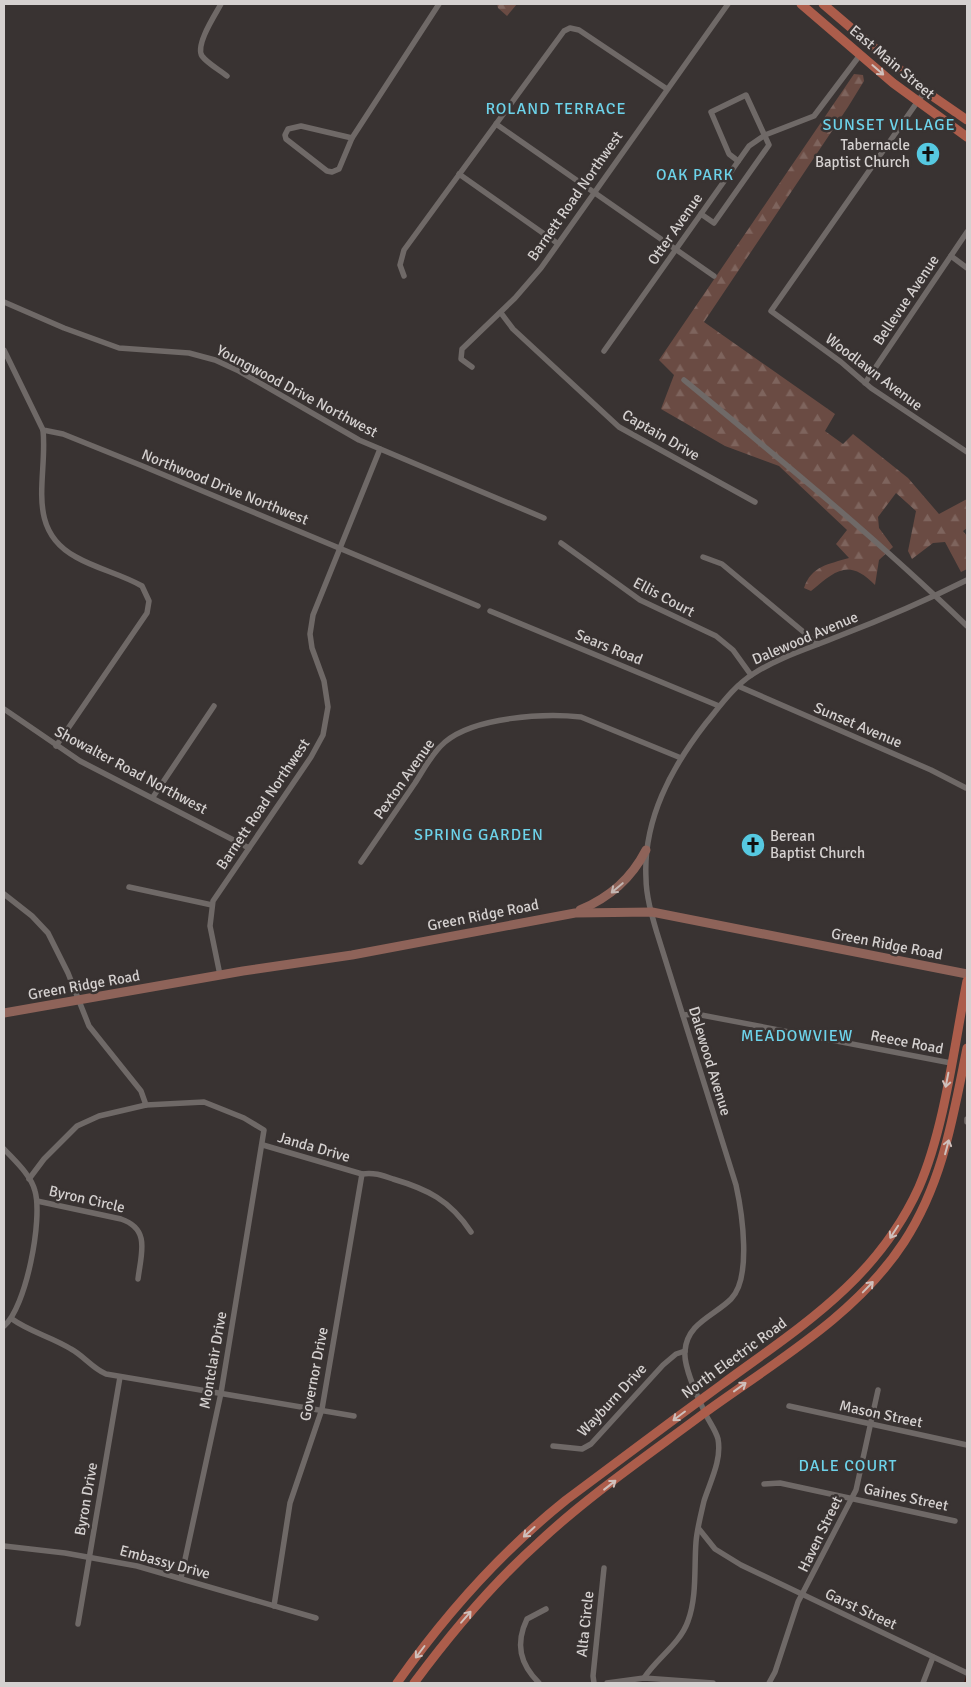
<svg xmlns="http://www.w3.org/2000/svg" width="971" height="1687" font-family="Signika,sans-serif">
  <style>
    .forest { fill: url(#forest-firs) }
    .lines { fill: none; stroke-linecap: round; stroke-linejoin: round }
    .stream { stroke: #381a13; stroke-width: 2 }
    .street { stroke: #6f6967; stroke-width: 5.5 }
    .secondary { stroke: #8e6359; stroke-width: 9 }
    .primary { stroke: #ac5d4b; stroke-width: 9 }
    .oneway { stroke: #cfc0bc }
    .oneway2 { stroke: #c3b6b2 }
    .labels { text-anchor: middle; stroke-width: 5; stroke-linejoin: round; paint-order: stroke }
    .street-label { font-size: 15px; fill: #d5d1d0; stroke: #393332 }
    .poi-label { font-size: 15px; fill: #d5d1d0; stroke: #393332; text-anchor: end }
    .neighbourhood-label { font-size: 16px; letter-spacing: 1px; fill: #6dd3ea; stroke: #393332 }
  </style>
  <defs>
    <pattern id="forest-firs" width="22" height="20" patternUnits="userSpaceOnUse" patternTransform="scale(1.25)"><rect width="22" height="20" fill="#6a4b43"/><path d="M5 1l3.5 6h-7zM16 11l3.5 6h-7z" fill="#7e645d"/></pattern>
  </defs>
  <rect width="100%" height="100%" fill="#393332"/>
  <g class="forest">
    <polygon points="497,4 517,4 507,16 498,8"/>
    <path d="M 854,74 L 863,75 L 864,81 L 848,107 L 704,322 L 835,414 L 825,431 L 843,444 L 853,434 L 908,478 L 939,514 L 967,499 L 967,528 L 963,531 L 967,536 L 967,569 L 961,572 L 945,542 L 933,543 L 912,559 L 908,551 L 916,511 L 896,493 L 878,517 L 879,528 L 893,547 L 879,560 L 875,585 C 849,558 836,570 811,591 L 804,588 C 811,566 829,564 849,558 L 836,544 L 847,530 L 779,466 L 725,446 L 661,409 L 674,375 L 659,360 Z"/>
  </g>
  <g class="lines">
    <polyline class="stream" points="965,1683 967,1676"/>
    <g class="street">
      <path d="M 221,4 C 215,15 195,45 202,56 C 208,64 220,70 227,76"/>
      <polyline points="925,91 771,311 841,362 871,388 967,452"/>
      <polyline points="496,124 714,276"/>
      <polygon points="301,126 352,138 339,169 332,172 327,171 286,139 285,135 288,129"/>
      <polyline points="352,138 439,4"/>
      <polyline points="459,174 557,243"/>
      <polyline points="701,214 714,223 769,145 746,95 711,112 729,154 738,161"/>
      <polyline points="951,256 967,268"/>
      <polyline points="404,276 400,265 404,250 564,31 570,28 579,30 667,89"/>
      <polyline points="4,302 64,328 119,348 189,353 215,360 239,371 359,440 544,518"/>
      <polyline points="501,313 513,329 619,427 755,502"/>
      <polyline points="4,350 43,430 63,434 145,467 478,606"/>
      <polyline points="604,351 749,146 765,135 814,116 860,55"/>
      <polyline points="472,367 461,359 462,349 515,298 541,268 728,4"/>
      <path d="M 684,380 C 781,460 877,539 967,626"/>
      <polyline points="865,383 967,232"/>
      <path d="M 43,430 C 48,476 24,529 76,557 C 97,569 121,574 142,586 L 149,601 L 147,613 L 56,746"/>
      <polyline points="561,543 640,600 716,636 733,650 751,675"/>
      <polyline points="703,557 722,564 818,644"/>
      <polyline points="490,611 719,706"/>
      <polyline points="738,686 931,770 966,788"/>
      <polyline points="4,709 80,761 249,848"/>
      <polyline points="153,797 214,706"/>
      <path d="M 361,862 C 379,836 397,809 415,783 C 424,769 432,753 445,742 C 474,717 544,713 581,717 L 681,758"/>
      <polyline points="129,887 212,905"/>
      <polyline points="4,894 32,916 48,933 68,973 89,1026 141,1091 146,1105"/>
      <polyline points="220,975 210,926 213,901 311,757 323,735 328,707 324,681 312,648 310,634 313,615 380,449"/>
      <polyline points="683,1015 696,1014 951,1063"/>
      <polyline points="967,1122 967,1119"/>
      <path d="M 263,1145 L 362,1174 C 373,1172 382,1175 393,1179 C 427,1189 450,1200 471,1232"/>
      <path d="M 4,1149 C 15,1161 31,1175 35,1191 C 43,1219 26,1308 4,1326"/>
      <polyline points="29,1179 44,1159 77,1126 99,1116 146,1105 204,1102 244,1118 264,1130 221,1393 181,1578"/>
      <path d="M 37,1201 L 121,1219 C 151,1229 141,1254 138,1279"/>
      <path d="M 12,1319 C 30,1332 52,1337 71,1349 C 84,1356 92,1368 106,1374 L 354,1416"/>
      <polyline points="789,1406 967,1445"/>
      <polyline points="553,1446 582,1449 591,1444 663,1365 676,1354 685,1351"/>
      <polyline points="764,1484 780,1483 955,1521"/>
      <polyline points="699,1529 715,1549 741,1565 967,1673"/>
      <polyline points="4,1546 65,1553 137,1566 316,1618"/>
      <polyline points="274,1606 290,1503 322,1409 362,1174"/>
      <polyline points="78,1624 120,1377"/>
      <path d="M 644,1678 C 657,1658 680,1644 688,1621 C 697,1597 694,1568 696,1542 C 697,1529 701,1514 704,1501 C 710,1482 722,1460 718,1439 C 716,1431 710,1423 706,1415 C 699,1400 683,1367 685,1351 C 687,1323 714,1316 731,1299 C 752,1278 742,1212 736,1185 L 657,933 C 652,916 646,896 646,878 C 643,820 671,768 706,723 C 720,706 734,686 753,674 C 779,657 810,648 839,636 C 883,619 925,601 967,580"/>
      <path d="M 539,1683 C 520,1664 515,1644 527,1619 L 546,1609"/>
      <polyline points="594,1683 593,1676 604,1568"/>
      <polyline points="607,1683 644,1678 713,1683"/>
      <polyline points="769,1683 775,1672 798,1602 856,1490 878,1390"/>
      <polyline points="923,1683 933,1657"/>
    </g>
    <g class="secondary">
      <path d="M 580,910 C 610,897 631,879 646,850"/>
      <polyline points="4,1013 243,971 352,955 575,913 652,912 967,974"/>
    </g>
    <g class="primary">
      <polyline points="801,4 893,83 967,137"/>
      <polyline points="823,4 925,91 967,120"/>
      <path d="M 397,1683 C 445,1615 501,1552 566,1500 C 617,1462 669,1423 721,1385 C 800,1327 877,1280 919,1187 C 945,1127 954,1046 967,981"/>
      <path d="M 414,1683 C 451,1633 491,1585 538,1543 C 588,1496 648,1455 703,1414 C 773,1363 856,1316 904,1242 C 943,1182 953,1117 967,1048"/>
    </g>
  </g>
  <defs><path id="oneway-shaft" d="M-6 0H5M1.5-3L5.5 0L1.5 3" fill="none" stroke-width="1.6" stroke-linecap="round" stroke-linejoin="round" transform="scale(1.25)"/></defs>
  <g class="oneway">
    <use href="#oneway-shaft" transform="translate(878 70) rotate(41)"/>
    <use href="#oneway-shaft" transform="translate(947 1080) rotate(101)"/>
    <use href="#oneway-shaft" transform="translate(947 1147) rotate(-75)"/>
    <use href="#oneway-shaft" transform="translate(894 1232) rotate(123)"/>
    <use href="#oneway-shaft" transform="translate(868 1287) rotate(-46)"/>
    <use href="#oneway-shaft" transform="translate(740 1387) rotate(-36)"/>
    <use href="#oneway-shaft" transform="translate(679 1416) rotate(143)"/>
    <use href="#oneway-shaft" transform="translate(610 1485) rotate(-38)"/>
    <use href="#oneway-shaft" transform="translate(529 1532) rotate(138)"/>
    <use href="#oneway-shaft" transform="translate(466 1617) rotate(-49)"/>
    <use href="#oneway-shaft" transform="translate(420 1652) rotate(127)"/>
  </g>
  <use class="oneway2" href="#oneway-shaft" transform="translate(617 888) rotate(140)"/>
  <defs>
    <g id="church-disc" transform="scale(1.25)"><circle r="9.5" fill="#56c9e1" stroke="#393332"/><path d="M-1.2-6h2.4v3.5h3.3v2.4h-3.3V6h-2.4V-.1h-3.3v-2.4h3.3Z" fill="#111"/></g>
  </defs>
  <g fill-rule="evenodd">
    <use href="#church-disc" x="928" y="154"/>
    <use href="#church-disc" x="753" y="845"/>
  </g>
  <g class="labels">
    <g class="street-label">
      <text transform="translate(892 62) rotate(40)" y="5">East Main Street</text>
      <text transform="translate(575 196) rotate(-55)" y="5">Barnett Road Northwest</text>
      <text transform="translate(675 229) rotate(-55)" y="5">Otter Avenue</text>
      <text transform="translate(906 300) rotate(-56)" y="5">Bellevue Avenue</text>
      <text transform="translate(874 372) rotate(37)" y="5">Woodlawn Avenue</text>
      <text transform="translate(297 391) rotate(28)" y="5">Youngwood Drive Northwest</text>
      <text transform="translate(661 435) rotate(30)" y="5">Captain Drive</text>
      <text transform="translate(225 487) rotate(22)" y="5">Northwood Drive Northwest</text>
      <text transform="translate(664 597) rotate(28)" y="5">Ellis Court</text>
      <text transform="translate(805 638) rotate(-23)" y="5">Dalewood Avenue</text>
      <text transform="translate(609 647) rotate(22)" y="5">Sears Road</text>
      <text transform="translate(858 725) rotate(23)" y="5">Sunset Avenue</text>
      <text transform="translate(131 770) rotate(28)" y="5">Showalter Road Northwest</text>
      <text transform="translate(404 779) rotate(-55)" y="5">Pexton Avenue</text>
      <text transform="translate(263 804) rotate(-56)" y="5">Barnett Road Northwest</text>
      <text transform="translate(483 915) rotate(-11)" y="5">Green Ridge Road</text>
      <text transform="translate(887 944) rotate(11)" y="5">Green Ridge Road</text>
      <text transform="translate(84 985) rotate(-10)" y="5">Green Ridge Road</text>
      <text transform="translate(907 1042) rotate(11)" y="5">Reece Road</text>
      <text transform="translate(710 1061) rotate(73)" y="5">Dalewood Avenue</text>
      <text transform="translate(314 1147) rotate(16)" y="5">Janda Drive</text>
      <text transform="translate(87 1199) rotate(13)" y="5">Byron Circle</text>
      <text transform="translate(734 1358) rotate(-36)" y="5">North Electric Road</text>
      <text transform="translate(213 1360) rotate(-80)" y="5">Montclair Drive</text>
      <text transform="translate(314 1374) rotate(-79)" y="5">Governor Drive</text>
      <text transform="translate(612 1400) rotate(-47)" y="5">Wayburn Drive</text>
      <text transform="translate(881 1414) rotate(12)" y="5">Mason Street</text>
      <text transform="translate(906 1497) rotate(12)" y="5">Gaines Street</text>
      <text transform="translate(86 1499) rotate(-80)" y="5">Byron Drive</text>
      <text transform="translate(820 1534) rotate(-64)" y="5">Haven Street</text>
      <text transform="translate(165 1562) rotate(15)" y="5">Embassy Drive</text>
      <text transform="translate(861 1609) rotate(25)" y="5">Garst Street</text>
      <text transform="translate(585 1624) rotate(-84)" y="5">Alta Circle</text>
    </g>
    <g class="poi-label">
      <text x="910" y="150">Tabernacle<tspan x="910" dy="17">Baptist Church</tspan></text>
      <text x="770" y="841" text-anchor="start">Berean<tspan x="770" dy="17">Baptist Church</tspan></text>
    </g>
    <g class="neighbourhood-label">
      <text x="556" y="114">ROLAND TERRACE</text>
      <text x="889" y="130">SUNSET VILLAGE</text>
      <text x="695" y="180">OAK PARK</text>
      <text x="479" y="840">SPRING GARDEN</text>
      <text x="797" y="1041">MEADOWVIEW</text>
      <text x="848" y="1471">DALE COURT</text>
    </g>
  </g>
  <rect width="971" height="1687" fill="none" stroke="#d5d1d0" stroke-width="10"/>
</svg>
